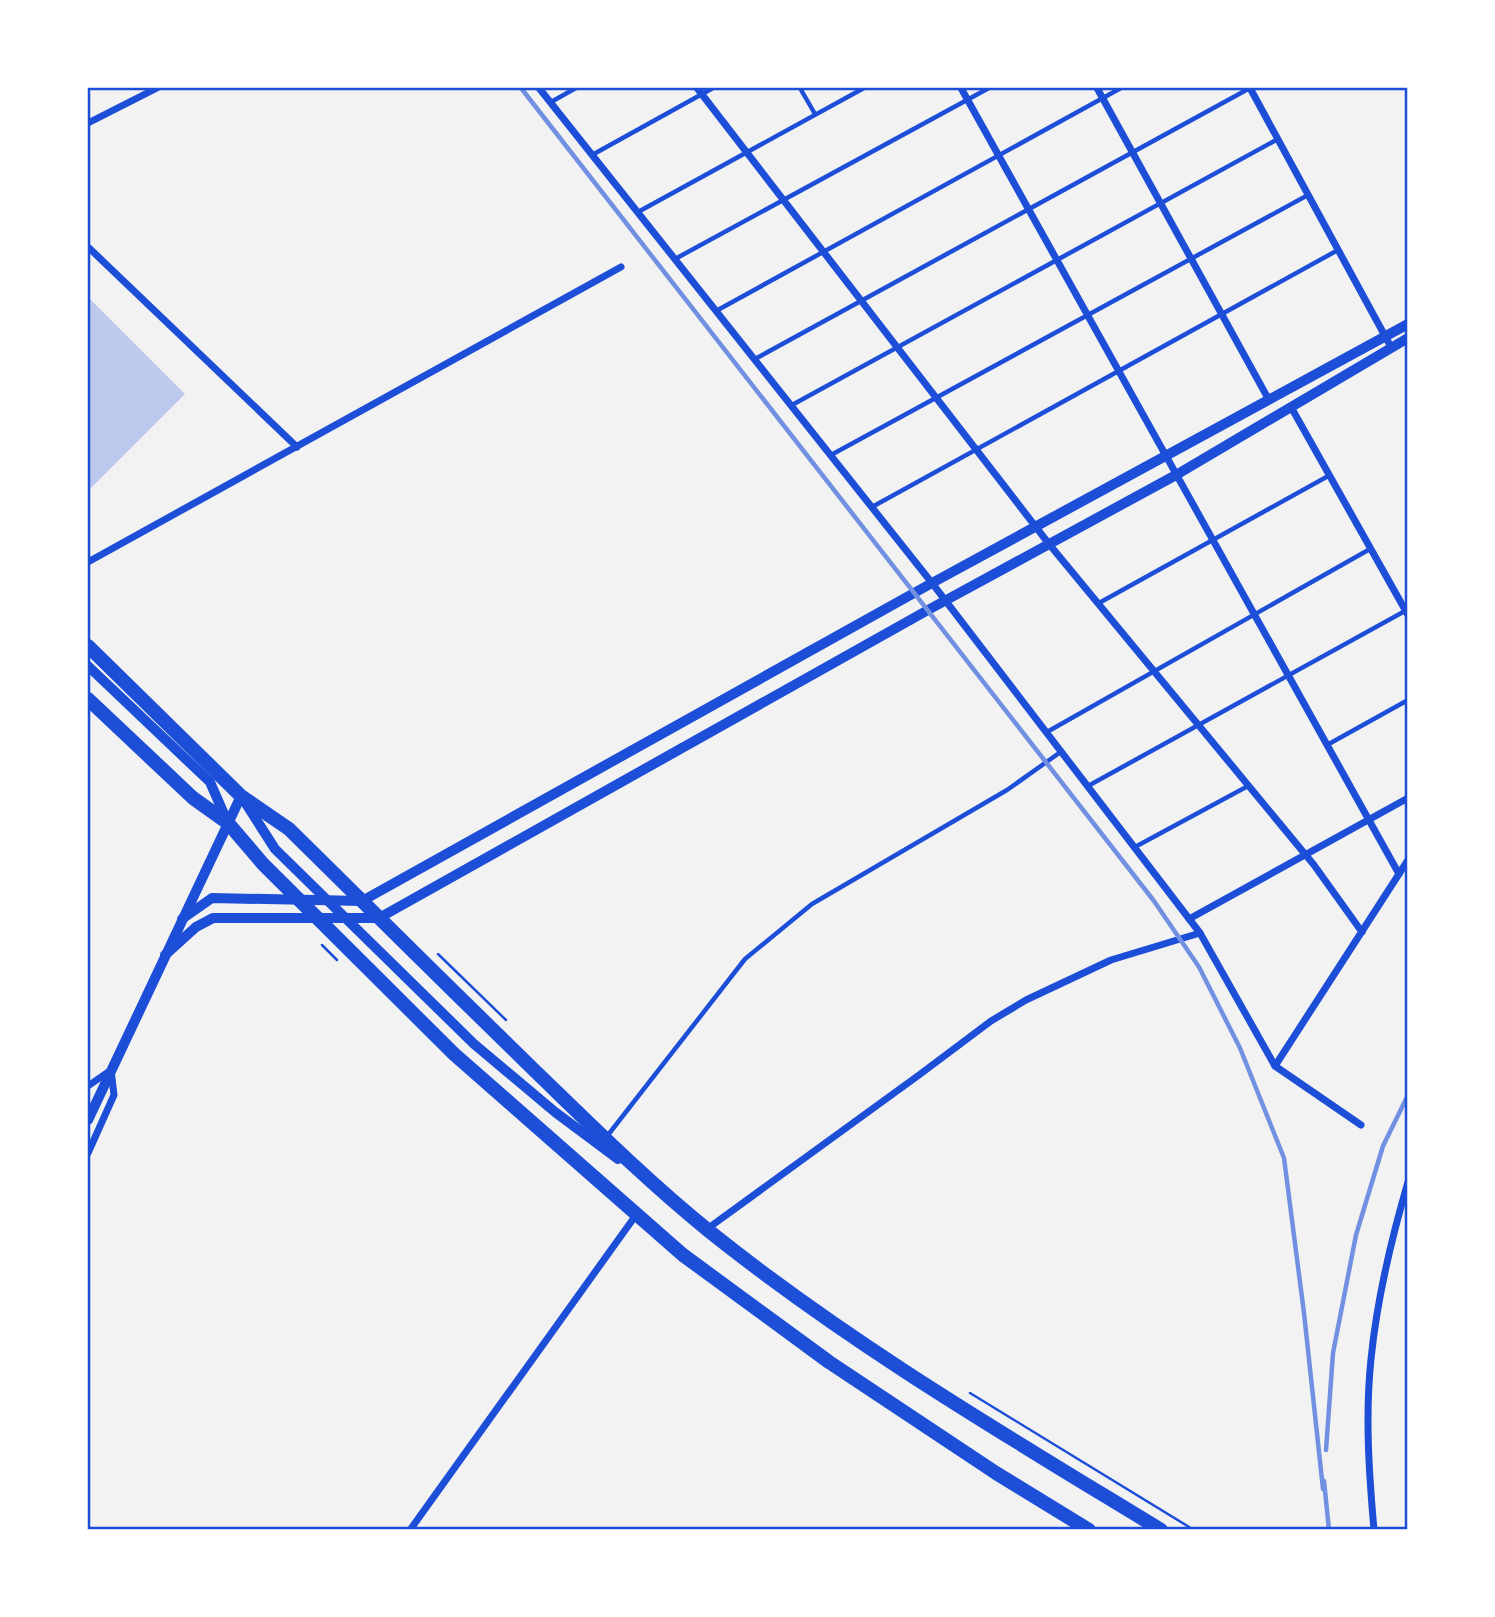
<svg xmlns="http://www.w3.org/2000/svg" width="1495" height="1617" font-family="Arial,sans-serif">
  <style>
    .building { fill: #bdc9ec }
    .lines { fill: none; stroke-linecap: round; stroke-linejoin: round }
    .path { stroke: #1d4ed8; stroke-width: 2.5 }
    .service { stroke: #1d4ed8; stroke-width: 4.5 }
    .minor { stroke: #1d4ed8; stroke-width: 7 }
    .tertiary { stroke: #1d4ed8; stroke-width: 10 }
    .trunk { stroke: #1d4ed8; stroke-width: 14 }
    .rail { stroke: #7290e2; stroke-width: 4.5 }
    .neatline { fill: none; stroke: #1d4ed8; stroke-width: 2.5 }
  </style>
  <rect width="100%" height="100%" fill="#f2f2f2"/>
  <polygon class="building" points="88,297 185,394 88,491"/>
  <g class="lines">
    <g class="path">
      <polyline points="322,945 337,960"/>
      <polyline points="438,954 506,1020"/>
      <polyline points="970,1393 1194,1530"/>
    </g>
    <g class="service">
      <polyline points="800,88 815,114"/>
      <polyline points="551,102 576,88"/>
      <polyline points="592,155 713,88"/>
      <polyline points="638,212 864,88"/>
      <polyline points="675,259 989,88"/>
      <polyline points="716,311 1121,88"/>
      <polyline points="755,359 1250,88"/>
      <polyline points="792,405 1278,139"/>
      <polyline points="831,455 1308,195"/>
      <polyline points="872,507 1338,250"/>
      <polyline points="1099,603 1330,475"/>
      <polyline points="1047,732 1370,549"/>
      <polyline points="1327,745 1408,700"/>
      <polyline points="1088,786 1405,611"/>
      <polyline points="1135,847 1248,786"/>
      <polyline points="608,1135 745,959 812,904 1007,790 1062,751"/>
    </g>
    <g class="minor">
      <polyline points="539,88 932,583 1200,933 1275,1066 1361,1125"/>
      <polyline points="697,88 1049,544 1314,865 1362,932"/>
      <polyline points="961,88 1399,874"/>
      <polyline points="1097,88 1269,400"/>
      <polyline points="1250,88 1391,347"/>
      <polyline points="88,123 157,88"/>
      <polyline points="88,247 297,447"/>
      <polyline points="1291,407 1408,615"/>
      <polyline points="88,562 621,267"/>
      <polyline points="1189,919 1408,798"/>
      <polyline points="1275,1066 1408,860"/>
      <polyline points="88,1086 111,1070 114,1095 88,1153"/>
      <polyline points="707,1229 919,1075 991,1021 1026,1000 1111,960 1200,933"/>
      <polyline points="410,1530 636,1215"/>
      <path d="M 1374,1530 C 1369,1473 1365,1416 1371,1359 C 1377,1299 1391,1240 1408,1182"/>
    </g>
    <g class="tertiary">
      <polyline points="88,666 210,782 227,821"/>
      <polyline points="245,802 275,849 474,1044 555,1112 618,1159"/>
      <polyline points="182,919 212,898 362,901 932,583 1408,324"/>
      <polyline points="165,955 196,927 213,918 379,918 928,610 1176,475 1408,338"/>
      <polyline points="88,1120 241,796"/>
    </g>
    <g class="trunk">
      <path d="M 88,646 L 241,796 L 289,829 C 370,909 452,990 534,1070 C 591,1125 647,1181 709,1231 C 850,1344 1007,1436 1161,1530"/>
      <polyline points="88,699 193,798 228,823 263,864 454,1054 683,1255 829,1362 996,1473 1089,1530"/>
    </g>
    <g class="rail">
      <polyline points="521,88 1154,901 1199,967 1240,1048 1284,1158 1304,1313 1323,1489"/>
      <polyline points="1326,1450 1333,1353 1356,1235 1383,1146 1408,1095"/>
      <polyline points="1324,1481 1329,1530"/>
    </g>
  </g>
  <rect width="1495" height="1617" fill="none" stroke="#ffffff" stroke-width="178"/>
  <rect x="89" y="89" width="1317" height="1439" class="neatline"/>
</svg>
